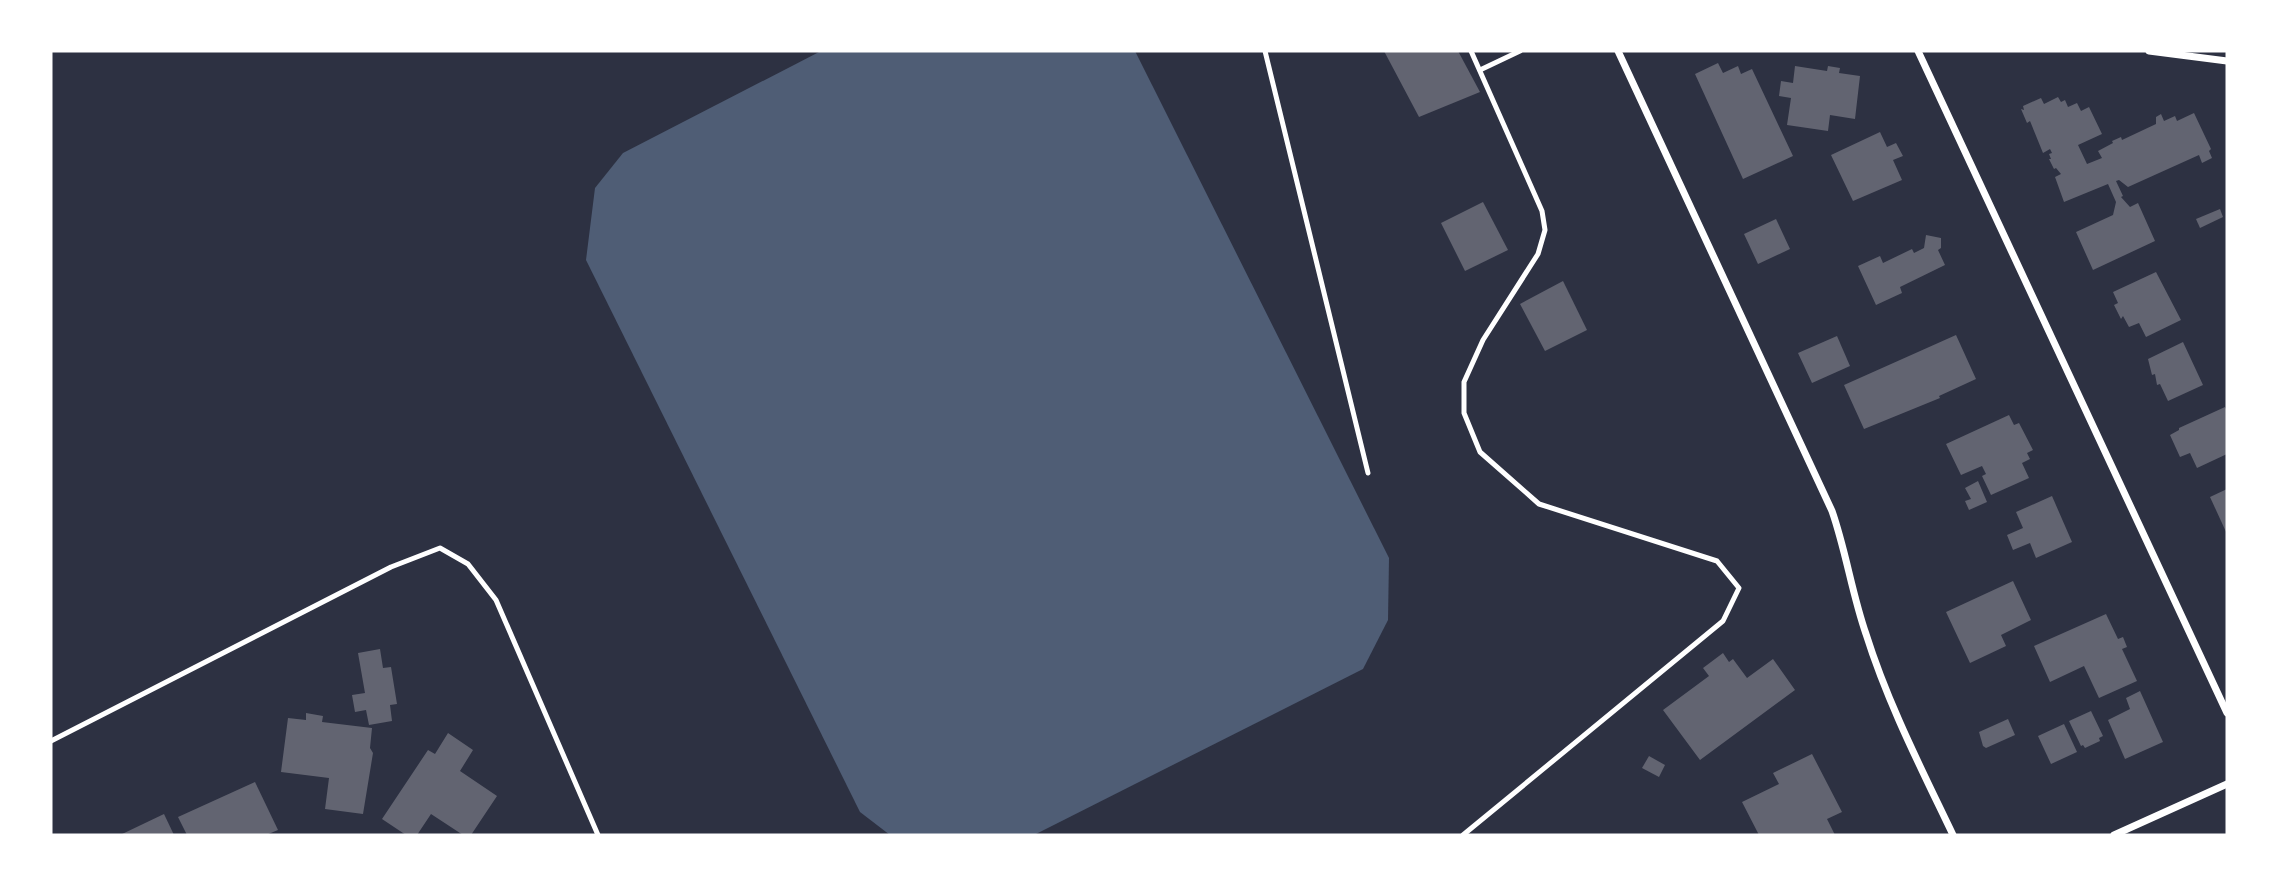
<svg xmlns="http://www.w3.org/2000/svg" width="2278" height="886" font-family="Mulish,sans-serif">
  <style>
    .water { fill: #4f5d75 }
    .building { fill: #626471 }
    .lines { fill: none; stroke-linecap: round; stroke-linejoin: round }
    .service { stroke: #fff; stroke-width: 5 }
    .minor { stroke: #fff; stroke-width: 7 }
  </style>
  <rect width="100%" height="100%" fill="#2d3142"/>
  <polygon class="water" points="821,51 1135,51 1389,558 1388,620 1363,669 1034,835 890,835 860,812 586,260 595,188 623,153"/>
  <g class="building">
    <polygon points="1384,51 1458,51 1480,92 1419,117"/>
    <polygon points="1718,63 1723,73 1738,66 1741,74 1752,69 1793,156 1743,179 1695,74"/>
    <polygon points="1795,66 1827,71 1828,66 1840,68 1839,73 1860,76 1855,119 1830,115 1828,131 1787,125 1791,98 1779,96 1781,81 1793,83"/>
    <polygon points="2058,97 2061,102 2065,100 2068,107 2077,103 2081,111 2089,107 2102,134 2078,145 2087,164 2102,158 2098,151 2113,143 2112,141 2121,137 2122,140 2156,124 2156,117 2161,114 2164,121 2175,116 2177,121 2194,113 2211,149 2209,151 2212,158 2202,163 2199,155 2128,187 2119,180 2116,181 2123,196 2121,197 2130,207 2138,203 2155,241 2093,270 2076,232 2113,215 2116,202 2108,184 2064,202 2055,177 2061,174 2056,168 2054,169 2049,159 2051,159 2049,154 2052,153 2050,149 2043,153 2030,121 2027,123 2021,109 2024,110 2023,106 2041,98 2044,104"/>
    <polygon points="1880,132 1887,147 1896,143 1903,156 1893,160 1902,180 1853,201 1831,155"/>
    <polygon points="1483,202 1508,250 1465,271 1441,223"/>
    <polygon points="2220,209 2223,217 2200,228 2196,219"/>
    <polygon points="1776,219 1790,249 1758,264 1744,234"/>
    <polygon points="1926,235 1941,238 1941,248 1938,250 1945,265 1900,287 1902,293 1876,305 1858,266 1880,256 1883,263 1912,249 1914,253 1924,248"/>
    <polygon points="2156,272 2181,320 2146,337 2139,323 2129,327 2123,316 2121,319 2114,305 2118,303 2113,292"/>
    <polygon points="1563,281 1587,330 1545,351 1520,304"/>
    <polygon points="1956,335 1976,379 1939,396 1940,398 1864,429 1844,385"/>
    <polygon points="1837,336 1850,366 1812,383 1798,353"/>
    <polygon points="2183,342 2203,385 2168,401 2160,384 2157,385 2155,374 2152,375 2148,359"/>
    <polygon points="2225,407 2227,411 2227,454 2197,468 2190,453 2180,457 2170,435 2179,430 2179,428"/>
    <polygon points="2009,415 2014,425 2019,423 2033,450 2027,453 2030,459 2022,463 2029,478 1991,495 1982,476 1986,474 1982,466 1961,475 1946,444"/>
    <polygon points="1978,481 1987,502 1969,510 1965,501 1971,499 1965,488"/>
    <polygon points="2227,489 2227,534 2210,497"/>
    <polygon points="2052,496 2072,542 2036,558 2030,543 2013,550 2007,535 2023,528 2016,512"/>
    <polygon points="2013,581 2031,620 2001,635 2006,646 1970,663 1946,612"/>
    <polygon points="2106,614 2118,639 2123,637 2127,647 2122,649 2137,681 2099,698 2084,666 2050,682 2034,646"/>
    <polygon points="380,649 383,668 391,667 397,704 390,705 392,721 369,725 366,710 355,712 352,695 365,693 358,653"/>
    <polygon points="1723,653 1729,662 1733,659 1747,678 1773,659 1795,690 1700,760 1663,710 1709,676 1703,668"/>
    <polygon points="2140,691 2163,742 2125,759 2108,720 2130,709 2126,698"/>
    <polygon points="2091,711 2103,736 2099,738 2100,741 2085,748 2083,745 2081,746 2069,721"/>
    <polygon points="306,713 323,716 322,722 372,728 370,748 373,753 363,814 325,809 329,778 281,772 288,718 306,720"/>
    <polygon points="2008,719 2015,735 1986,748 1983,746 1979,732"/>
    <polygon points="2064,724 2077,752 2051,764 2038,736"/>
    <polygon points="448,733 473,750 460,771 497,796 471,835 463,835 431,814 417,835 406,835 382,819 428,750 435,754"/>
    <polygon points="1812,754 1842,812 1827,819 1835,835 1759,835 1742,802 1779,784 1773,773"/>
    <polygon points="1649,756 1665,765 1659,777 1642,768"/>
    <polygon points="255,782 278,830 266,835 187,835 178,817"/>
    <polygon points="164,814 174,835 120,835"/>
  </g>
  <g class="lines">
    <g class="service">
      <polyline points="1265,51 1368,473"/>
      <polyline points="1480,70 1520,51"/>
      <polyline points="51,741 391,567 440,548 468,564 496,600 598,835"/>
      <polyline points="1463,835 1723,621 1739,588 1717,561 1539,504 1480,452 1464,413 1464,382 1483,340 1538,254 1545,230 1542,211 1471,51"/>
    </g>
    <g class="minor">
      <path d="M 1618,51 L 1832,511 C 1846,551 1852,594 1866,634 C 1888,704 1922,770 1953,835"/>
      <polyline points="1918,51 2227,713"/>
      <polyline points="2149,51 2227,61"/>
      <polyline points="2114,835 2227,784"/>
    </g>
  </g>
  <rect width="2278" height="886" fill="none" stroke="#ffffff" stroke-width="105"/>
</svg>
